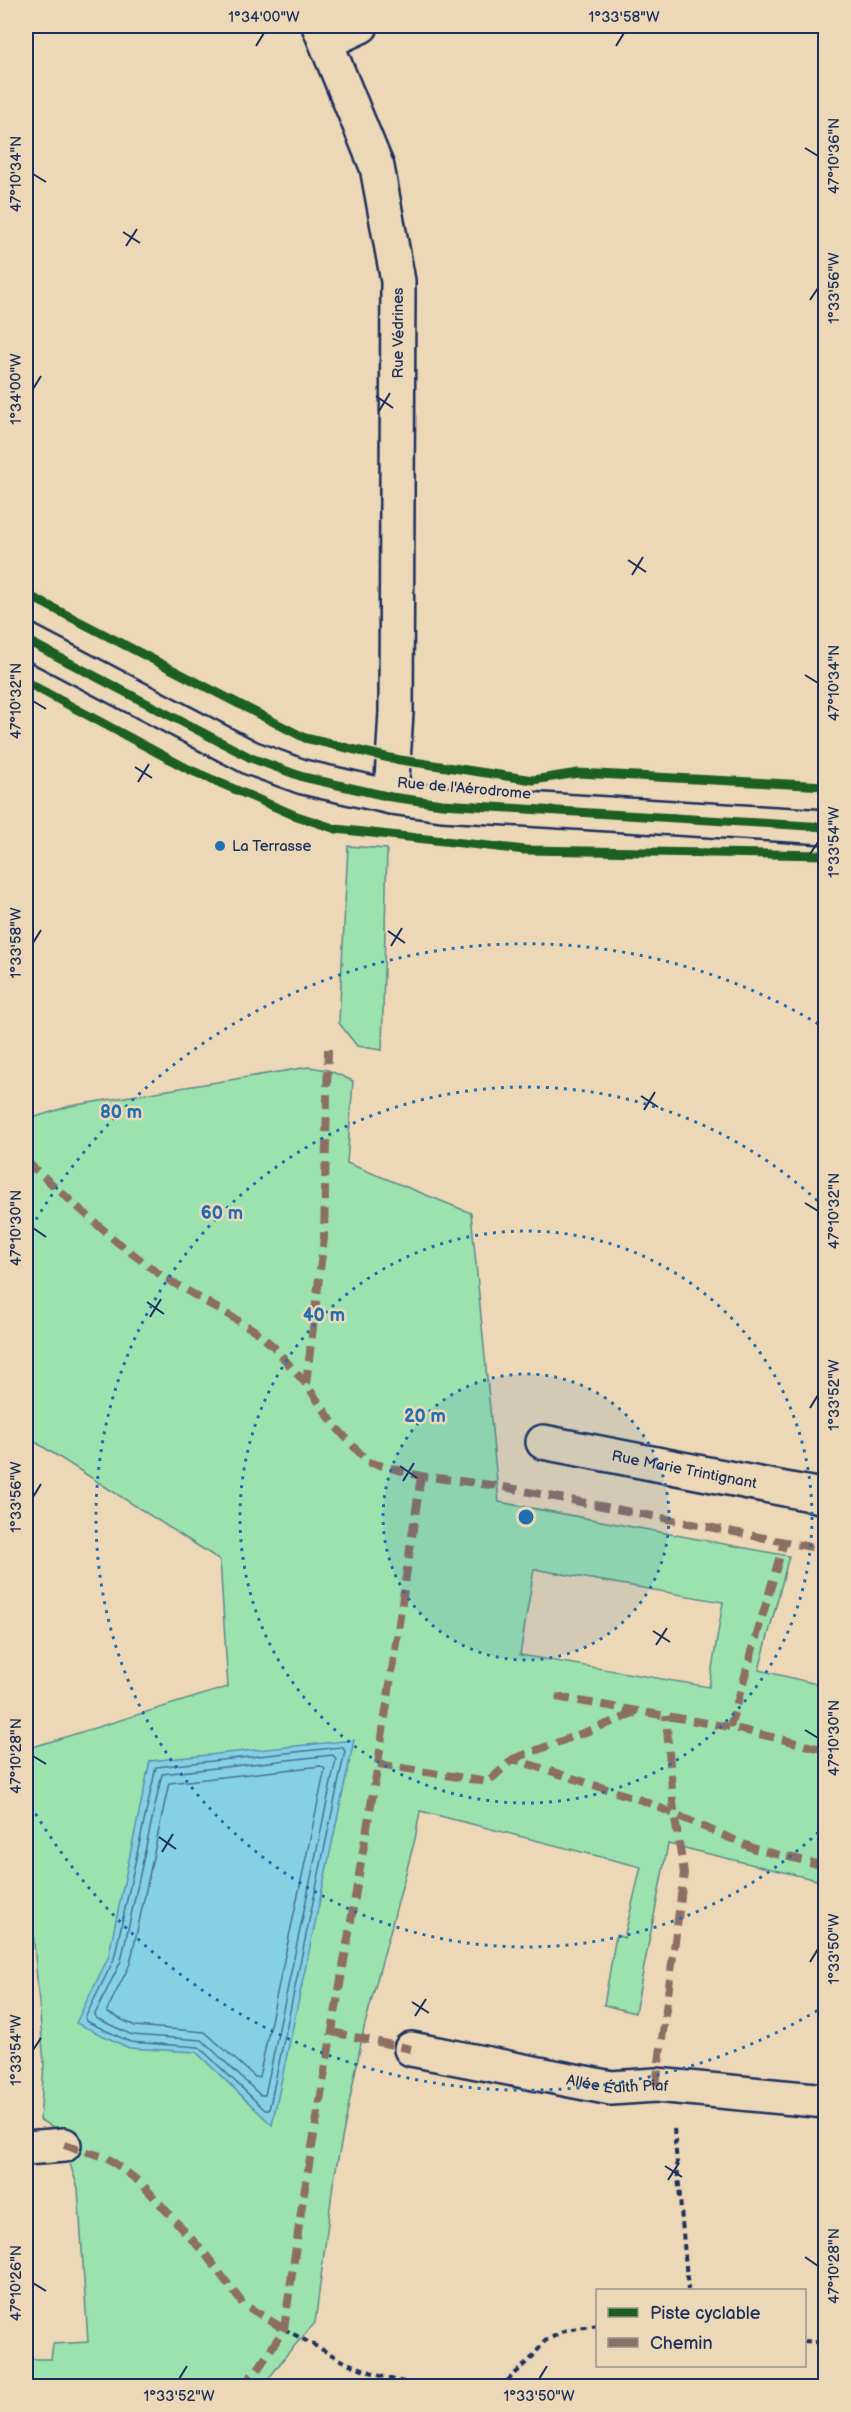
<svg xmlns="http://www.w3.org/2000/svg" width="851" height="2412" font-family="'Balsamiq Sans',sans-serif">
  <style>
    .green { fill: #9ce2af; stroke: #5c8886; stroke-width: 1.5; fill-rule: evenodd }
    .water { fill: #85d1e4; stroke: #5b90ae; stroke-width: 1.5 }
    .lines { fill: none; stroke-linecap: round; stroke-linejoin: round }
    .shore { stroke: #457094; stroke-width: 1.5 }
    .minor-casing { stroke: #1b2f5e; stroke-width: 38 }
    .tertiary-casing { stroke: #1b2f5e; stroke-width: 38 }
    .path { stroke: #1b2f5e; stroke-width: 4; stroke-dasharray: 6 4.5; stroke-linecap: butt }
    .minor { stroke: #ecd8b6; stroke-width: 33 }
    .tertiary { stroke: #ecd8b6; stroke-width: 33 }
    .quiet { stroke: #8d6e63; stroke-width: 8; stroke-dasharray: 15 8; stroke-linecap: butt }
    .cycleway-casing { stroke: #ecd8b6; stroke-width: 13 }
    .cycleway { stroke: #1b5e20; stroke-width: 9 }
    .ticks { fill: none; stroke: #1b2f5e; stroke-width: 2 }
    .ring { fill: none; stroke: #1f6fb2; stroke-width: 3; stroke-dasharray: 3 6 }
    .poi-dot { fill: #1f6fb2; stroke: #ecd8b6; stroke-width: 2 }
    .labels { text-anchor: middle; stroke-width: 5; stroke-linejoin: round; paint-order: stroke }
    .street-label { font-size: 15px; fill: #1b2f5e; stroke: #ecd8b6 }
    .poi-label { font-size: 15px; fill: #1b2f5e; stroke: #ecd8b6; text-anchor: start }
    .centre { fill: #1f6fb2; stroke: #ecd8b6; stroke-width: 3 }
    .ring-label { font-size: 18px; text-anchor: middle; font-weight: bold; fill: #1f6fb2; stroke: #ecd8b6; stroke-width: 5; stroke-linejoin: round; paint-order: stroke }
    .neatline { fill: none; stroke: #1b2f5e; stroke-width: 2 }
    .ticks-label { font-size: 15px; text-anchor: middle; fill: #1b2f5e }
  </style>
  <rect width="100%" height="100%" fill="#ecd8b6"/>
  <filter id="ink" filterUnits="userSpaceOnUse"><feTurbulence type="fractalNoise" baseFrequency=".0167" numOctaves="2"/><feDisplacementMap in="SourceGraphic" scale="12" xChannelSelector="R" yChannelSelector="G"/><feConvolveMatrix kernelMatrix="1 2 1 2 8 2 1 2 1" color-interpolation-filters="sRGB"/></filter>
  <g filter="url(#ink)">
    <g class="green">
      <polygon points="348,846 387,849 382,1050 357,1046 339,1023"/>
      <path d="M 309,1067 L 328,1070 L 353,1081 L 347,1163 L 471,1213 L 499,1502 L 789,1556 L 759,1670 L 825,1686 L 825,1882 L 668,1844 L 635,2013 L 604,2005 L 616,1935 L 624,1938 L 641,1867 L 420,1811 L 415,1839 L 364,2028 L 333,2184 L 315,2323 L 288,2353 L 263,2386 L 26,2386 L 26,2359 L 51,2359 L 53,2344 L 88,2342 L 78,2188 L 59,2130 L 40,2120 L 44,2064 L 26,1846 L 26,1749 L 228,1687 L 220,1560 L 26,1436 L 26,1120 L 70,1106 ZM 534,1569 L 723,1602 L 709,1687 L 520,1655 Z"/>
    </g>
    <polygon class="water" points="354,1740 272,2125 196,2052 129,2048 76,2023 108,1958 150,1761"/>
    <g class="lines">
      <g class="shore">
        <polygon points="342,1747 345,1751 269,2110 265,2110 199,2047 130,2042 86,2021 85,2018 114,1959 156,1767"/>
        <polygon points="333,1755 336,1759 265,2095 260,2095 202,2040 132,2035 96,2018 95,2014 121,1961 162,1774"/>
        <polygon points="321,1766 325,1769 259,2077 255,2077 205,2032 135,2026 108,2013 107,2010 130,1964 169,1783"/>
      </g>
      <g class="minor-casing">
        <g id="minor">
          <polyline points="319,26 377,167 398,281 396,712 391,797"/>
          <polyline points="326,42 361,26"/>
          <path id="s1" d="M 543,1442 L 826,1497"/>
          <path id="s2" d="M 411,2049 L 611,2088 L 656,2085 L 826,2101"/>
          <polyline points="26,2148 64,2145"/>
        </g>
      </g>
      <g class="tertiary-casing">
        <polyline id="tertiary" points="26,640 251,758 303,777 391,797 442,804 826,827"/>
      </g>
      <g class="path">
        <polyline points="674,2129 688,2290"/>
        <polyline points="284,2329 347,2363 386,2378 424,2386"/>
        <polyline points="804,2341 826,2343"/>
        <polyline points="498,2386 507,2381 530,2360 545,2341 566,2330 598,2325"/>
      </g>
      <use href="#minor" class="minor"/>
      <use href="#tertiary" class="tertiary"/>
      <g class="quiet">
        <polyline points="26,1161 117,1242 162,1276 254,1330 273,1346 306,1384 336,1427 368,1462 421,1476 499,1486 826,1550"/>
        <polyline points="306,1384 324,1238 328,1049"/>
        <polyline points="556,1697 730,1727 826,1750"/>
        <polyline points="730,1727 784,1542"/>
        <polyline points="513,1759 639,1712"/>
        <polyline points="378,1764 488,1782 513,1759 644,1801 755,1849 826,1866"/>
        <polyline points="332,2032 411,2049"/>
        <polyline points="656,2085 684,1873 674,1813 666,1716"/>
        <polyline points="64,2145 108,2158 142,2184 206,2255 243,2304 284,2329"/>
        <polyline points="242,2386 258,2369 284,2329 302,2205 378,1764 421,1476"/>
      </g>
      <g class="cycleway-casing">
        <g id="cycleway">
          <polyline points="26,594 305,738 394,759 533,780 578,773 826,786"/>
          <polyline points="26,640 251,758 303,777 391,797 442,804 826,827"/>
          <polyline points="26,682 188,769 294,815 336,829 525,850 826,855"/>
        </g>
      </g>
      <use href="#cycleway" class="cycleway"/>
    </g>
  </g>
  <path class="ticks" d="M 256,46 L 264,33M 616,46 L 624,33M 805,148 L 818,156M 33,174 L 46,182M 123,232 L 140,243M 126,246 L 137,229M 810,300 L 818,288M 33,389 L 41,376M 376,396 L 393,408M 379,411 L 390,393M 628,560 L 646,572M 632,575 L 643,557M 805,675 L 818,683M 33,701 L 46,709M 135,767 L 152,778M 138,782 L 149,764M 810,854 L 818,842M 388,931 L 405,943M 33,943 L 41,930M 391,946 L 402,928M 641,1096 L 658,1107M 644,1110 L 655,1092M 805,1203 L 818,1211M 33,1228 L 46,1237M 147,1302 L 164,1314M 150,1317 L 161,1299M 810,1408 L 818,1395M 400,1466 L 417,1478M 403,1481 L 414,1463M 33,1497 L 41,1484M 653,1631 L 670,1642M 656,1645 L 667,1628M 805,1730 L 818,1738M 33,1756 L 46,1764M 159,1837 L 176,1849M 162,1852 L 173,1834M 810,1962 L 818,1949M 412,2002 L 429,2013M 415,2016 L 426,1999M 33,2050 L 41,2038M 665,2166 L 682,2177M 668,2180 L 679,2163M 805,2257 L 818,2266M 33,2283 L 46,2291M 179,2379 L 187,2366M 539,2379 L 547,2366"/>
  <circle cx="526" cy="1517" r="143" fill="#1f6fb2" fill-opacity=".12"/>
  <g class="ring">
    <circle cx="526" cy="1517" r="143"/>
    <circle cx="526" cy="1517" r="286"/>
    <path d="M825 1826A430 430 0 1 1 825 1208"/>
    <path d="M825 2006A573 573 0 0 1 27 1799M27 1235A573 573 0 0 1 825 1028"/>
  </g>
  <circle class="poi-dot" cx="220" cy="846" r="6"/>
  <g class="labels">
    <g class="street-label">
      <text transform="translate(398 333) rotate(-90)" y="5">Rue Védrines</text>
      <text transform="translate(464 788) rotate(5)" y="5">Rue de l'Aérodrome</text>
      <text dy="5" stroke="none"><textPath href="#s1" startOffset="144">Rue Marie Trintignant</textPath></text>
      <text dy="5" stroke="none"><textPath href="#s2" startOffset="210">Allée Édith Piaf</textPath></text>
    </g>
    <g class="poi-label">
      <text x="232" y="851">La Terrasse</text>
    </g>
  </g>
  <circle cx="526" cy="1517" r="9" class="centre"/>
  <g class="ring-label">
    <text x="121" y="1118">80 m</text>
    <text x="222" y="1219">60 m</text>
    <text x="324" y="1321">40 m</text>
    <text x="425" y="1422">20 m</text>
  </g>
  <rect width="851" height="2412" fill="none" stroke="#ecd8b6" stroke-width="66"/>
  <rect x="596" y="2289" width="210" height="78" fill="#ecd8b6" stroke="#989493" stroke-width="1.5"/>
  <rect x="608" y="2308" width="30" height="9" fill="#1b5e20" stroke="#989493" stroke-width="1.5"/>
  <text x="650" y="2319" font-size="18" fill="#1b2f5e">Piste cyclable</text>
  <rect x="608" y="2338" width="30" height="9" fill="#8d6e63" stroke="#989493" stroke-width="1.5"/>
  <text x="650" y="2349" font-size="18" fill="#1b2f5e">Chemin</text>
  <rect x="33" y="33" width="785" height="2346" class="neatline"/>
  <g class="ticks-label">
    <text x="264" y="22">1°34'00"W</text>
    <text x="624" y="22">1°33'58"W</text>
    <text transform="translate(834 156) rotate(-90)" y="5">47°10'36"N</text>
    <text transform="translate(16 174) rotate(-90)" y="5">47°10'34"N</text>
    <text transform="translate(834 288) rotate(-90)" y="5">1°33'56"W</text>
    <text transform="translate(16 389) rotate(-90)" y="5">1°34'00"W</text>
    <text transform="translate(834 683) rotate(-90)" y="5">47°10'34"N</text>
    <text transform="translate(16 701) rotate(-90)" y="5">47°10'32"N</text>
    <text transform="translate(834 842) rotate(-90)" y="5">1°33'54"W</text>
    <text transform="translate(16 943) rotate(-90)" y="5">1°33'58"W</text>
    <text transform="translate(834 1211) rotate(-90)" y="5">47°10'32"N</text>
    <text transform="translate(16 1228) rotate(-90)" y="5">47°10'30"N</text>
    <text transform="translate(834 1395) rotate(-90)" y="5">1°33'52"W</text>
    <text transform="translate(16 1497) rotate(-90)" y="5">1°33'56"W</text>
    <text transform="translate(834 1738) rotate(-90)" y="5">47°10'30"N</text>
    <text transform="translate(16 1756) rotate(-90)" y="5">47°10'28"N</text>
    <text transform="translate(834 1949) rotate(-90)" y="5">1°33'50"W</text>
    <text transform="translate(16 2050) rotate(-90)" y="5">1°33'54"W</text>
    <text transform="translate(834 2266) rotate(-90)" y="5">47°10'28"N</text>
    <text transform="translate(16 2283) rotate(-90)" y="5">47°10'26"N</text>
    <text x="179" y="2401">1°33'52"W</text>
    <text x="539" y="2401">1°33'50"W</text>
  </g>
</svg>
